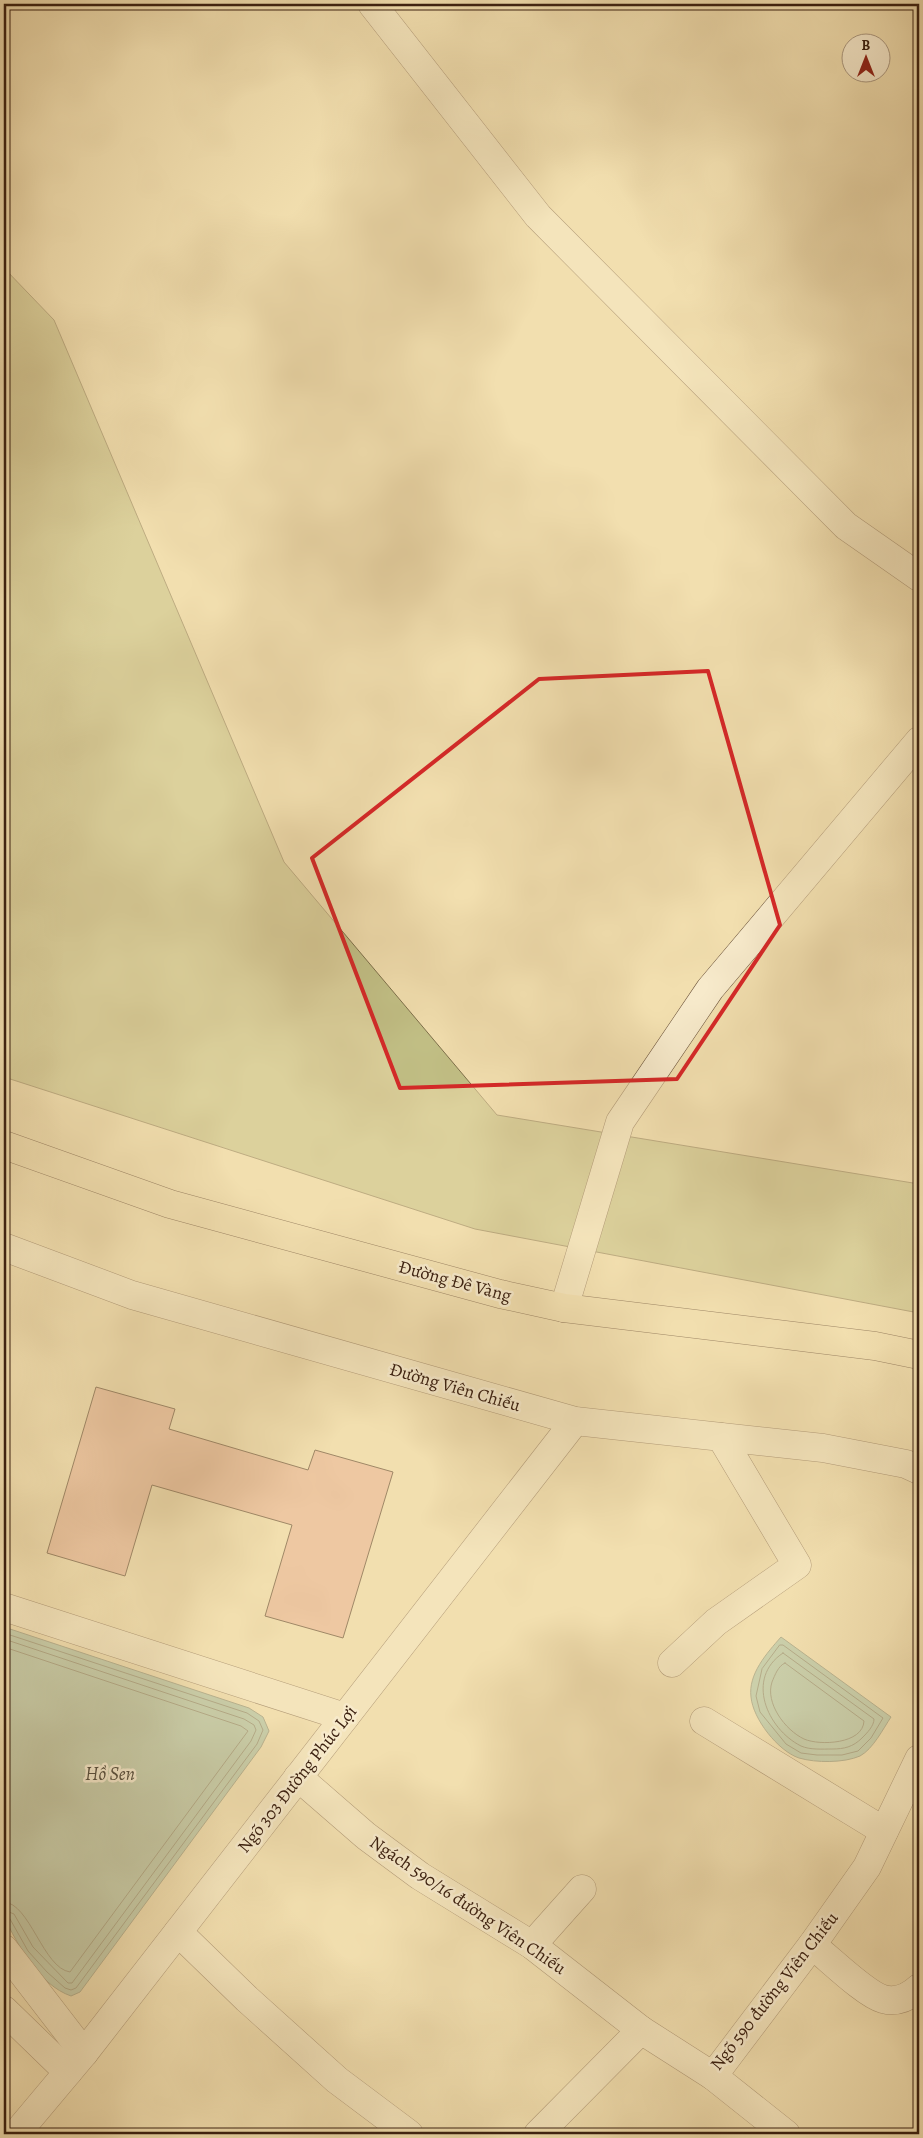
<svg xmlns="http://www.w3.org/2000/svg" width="923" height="2138" font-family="Alegreya,serif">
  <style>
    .green { fill: #c2c086; stroke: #7e704b }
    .water { fill: #9cbda5; stroke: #757e69 }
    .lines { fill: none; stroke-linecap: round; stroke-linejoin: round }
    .shore { stroke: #6c6e5a; stroke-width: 1 }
    .building { fill: #e8ae92; stroke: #3b2010 }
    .minor-casing { stroke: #695038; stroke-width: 29 }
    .major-casing { stroke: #3b2010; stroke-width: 29 }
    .minor { stroke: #f7eacb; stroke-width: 28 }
    .major { stroke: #f2dfaf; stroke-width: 28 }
    .marked { fill: none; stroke: #d62828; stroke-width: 4; stroke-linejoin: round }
    .labels { text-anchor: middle; stroke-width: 5; stroke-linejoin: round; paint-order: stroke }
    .street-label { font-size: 18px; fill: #3b2010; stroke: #f7eacb }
    .water-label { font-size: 19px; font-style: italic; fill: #584f3d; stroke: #f7eacb }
  </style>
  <rect width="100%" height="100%" fill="#f2dfaf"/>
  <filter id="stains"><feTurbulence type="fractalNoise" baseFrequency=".004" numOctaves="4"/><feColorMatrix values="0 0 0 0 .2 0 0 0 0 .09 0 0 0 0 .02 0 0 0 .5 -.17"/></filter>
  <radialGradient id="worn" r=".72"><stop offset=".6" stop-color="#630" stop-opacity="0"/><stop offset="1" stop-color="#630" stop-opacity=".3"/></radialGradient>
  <polygon class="green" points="4,268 54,320 284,862 497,1115 919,1184 919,1313 475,1229 4,1077"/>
  <g class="water">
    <path d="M 4,1627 L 249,1708 L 263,1717 L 269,1731 L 261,1747 L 80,1992 L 71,1996 C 39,1985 18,1945 4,1917 Z"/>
    <path d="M 781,1637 L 891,1717 C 883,1729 873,1749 860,1756 C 844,1763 816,1763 799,1758 C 778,1751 753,1719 751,1697 C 748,1674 767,1653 781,1637 Z"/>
  </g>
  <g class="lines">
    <g class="shore">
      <polyline points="4,1633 247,1713 259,1721 263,1730 257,1744 76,1988 71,1990 65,1988 47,1972 28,1951 10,1919 4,1916"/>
      <polyline points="4,1639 244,1719 254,1725 256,1730 251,1741 72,1983 68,1983 33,1947 14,1914 4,1910"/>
      <polygon points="780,1645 783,1645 883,1718 871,1738 858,1751 842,1755 817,1755 801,1753 786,1744 760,1712 756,1696 762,1669"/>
      <path d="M 4,1647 L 241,1726 L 248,1731 L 70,1972 C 43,1968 30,1903 4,1902"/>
      <path d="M 783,1653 L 874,1719 C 874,1726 867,1733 862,1738 C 853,1747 844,1749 832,1749 C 822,1749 810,1750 801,1746 C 767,1729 745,1678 783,1653 Z"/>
      <path d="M 785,1663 L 864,1721 C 863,1744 820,1746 804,1739 C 785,1730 765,1703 772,1682 C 775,1675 778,1666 785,1663 Z"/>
    </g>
  </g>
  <polygon class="building" points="96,1387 175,1409 169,1429 308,1470 315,1450 393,1472 343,1638 265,1616 292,1525 152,1485 125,1576 47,1553"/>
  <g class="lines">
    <g class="minor-casing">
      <g id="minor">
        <polyline points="372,4 538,216 846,526 919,577"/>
        <polyline points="4,1247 132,1295 575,1421 823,1448 906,1464 919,1470"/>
        <polyline points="564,1308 620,1122 710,989 919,741"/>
        <polyline points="4,1607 345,1717"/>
        <polyline points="672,1663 716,1622 797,1565 721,1437"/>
        <polyline points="704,1721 884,1831"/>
        <polyline points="298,1777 366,1836 420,1876 532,1945 641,2030"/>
        <polyline points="178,1932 247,1999 337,2080 409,2134"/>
        <polyline points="532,1945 582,1889"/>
        <path d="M 812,1945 C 829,1958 865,1994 883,1999 C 897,2003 909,1997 919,1988"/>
        <polyline points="4,1949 84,2053"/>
        <polyline points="4,2010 68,2072"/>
        <polyline points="713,2076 786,2134"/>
        <polyline points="16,2134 84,2053 575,1421"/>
        <polyline points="538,2134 641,2030 713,2076 812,1945 867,1867 919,1759"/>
      </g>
    </g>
    <g class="major-casing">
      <polyline id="major" points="4,1145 170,1204 500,1294 564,1308 875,1346 919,1355"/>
    </g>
    <use href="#minor" class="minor"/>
    <use href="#major" class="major"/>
  </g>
  <path d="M0 0H923V2138H0ZM 708,671 L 780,925 L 677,1079 L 400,1088 L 312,858 L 539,679 Z" fill="#f2dfaf" fill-opacity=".55" fill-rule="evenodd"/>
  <path class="marked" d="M 708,671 L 780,925 L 677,1079 L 400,1088 L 312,858 L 539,679 Z"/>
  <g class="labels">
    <g class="street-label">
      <text transform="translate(455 1281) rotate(15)" y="6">Đường Đê Vàng</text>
      <text transform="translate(455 1387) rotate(16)" y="6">Đường Viên Chiếu</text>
      <text transform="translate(297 1779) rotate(-52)" y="6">Ngõ 303 Đường Phúc Lợi</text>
      <text transform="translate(468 1905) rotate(34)" y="6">Ngách 590/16 đường Viên Chiếu</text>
      <text transform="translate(774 1991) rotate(-52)" y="6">Ngõ 590 đường Viên Chiếu</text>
    </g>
    <g class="water-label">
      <text x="110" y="1780">Hồ Sen</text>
    </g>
  </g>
  <rect width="923" height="2138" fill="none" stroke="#f2dfaf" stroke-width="20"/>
  <rect x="5" y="5" width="913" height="2128" fill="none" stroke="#3b2010" stroke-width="2.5"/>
  <rect x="10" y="10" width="903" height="2118" fill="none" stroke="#3b2010"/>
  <g transform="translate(866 58)"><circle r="24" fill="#f7eacb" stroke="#ac9980"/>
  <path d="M0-4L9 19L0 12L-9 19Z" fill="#8f2418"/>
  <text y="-8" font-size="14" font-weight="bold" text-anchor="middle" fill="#3b2010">B</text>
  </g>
  <rect width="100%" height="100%" filter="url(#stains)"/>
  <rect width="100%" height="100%" fill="url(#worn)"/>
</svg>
